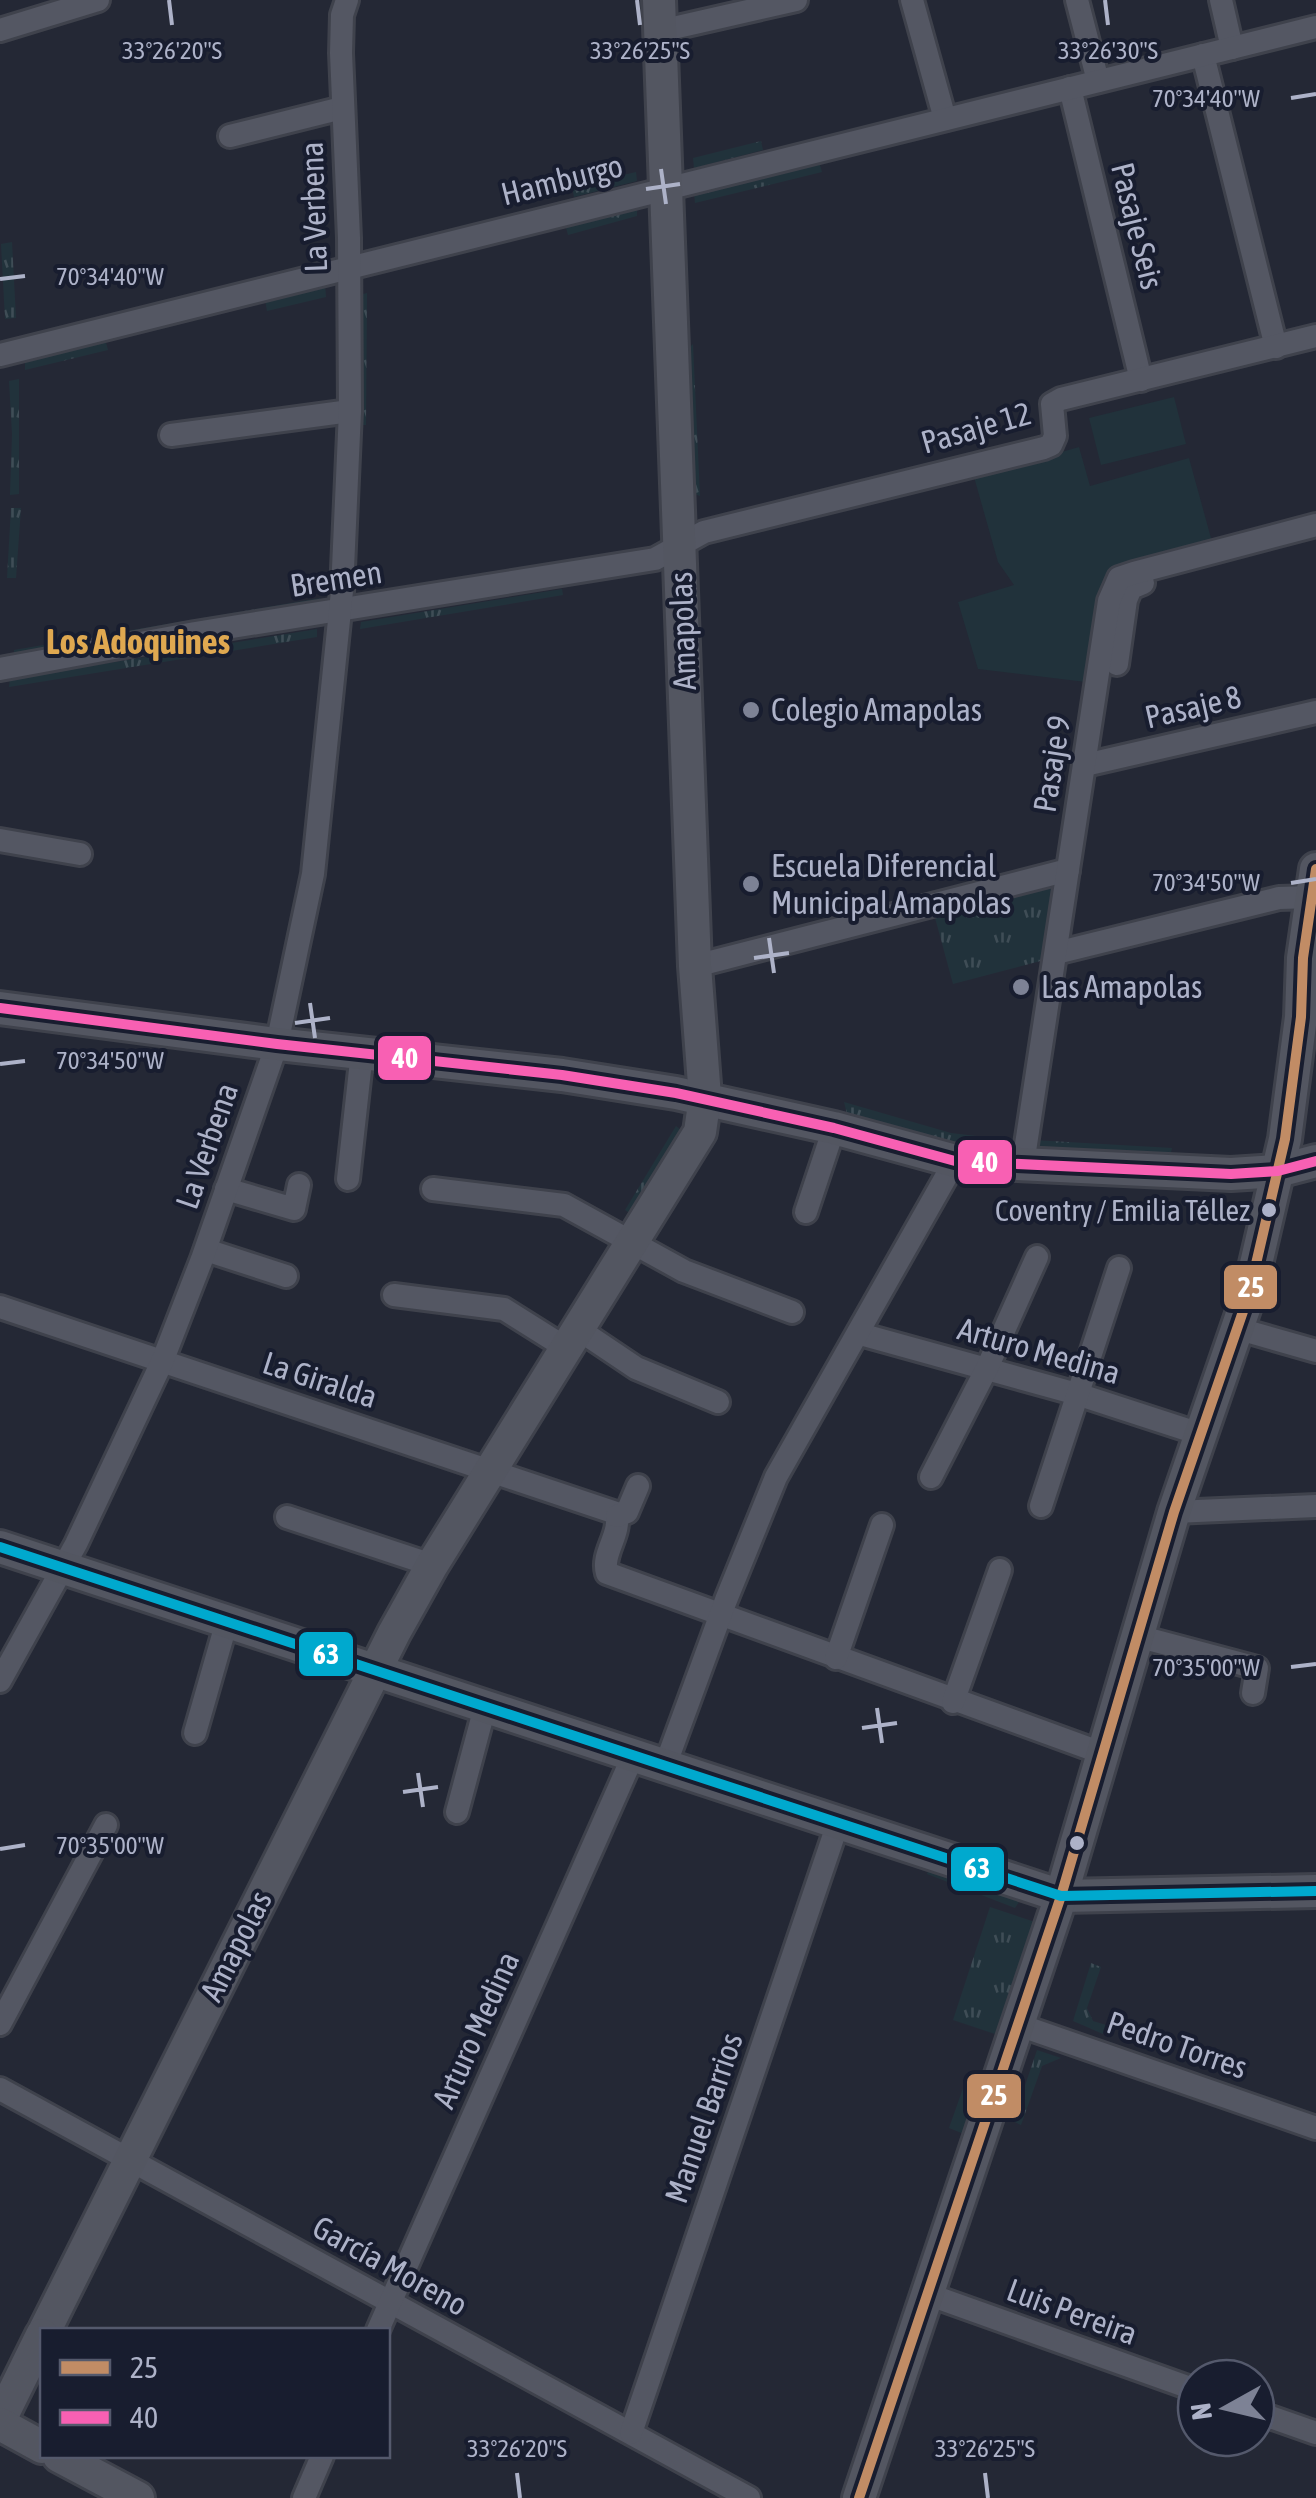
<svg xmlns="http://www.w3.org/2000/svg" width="1316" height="2498" font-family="'Asap Condensed',sans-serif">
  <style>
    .grass { fill: url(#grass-tufts) }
    .green { fill: #21323b }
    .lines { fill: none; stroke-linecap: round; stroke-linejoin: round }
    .street-casing { stroke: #3f424c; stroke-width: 28 }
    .secondary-casing { stroke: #3f424c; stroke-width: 38 }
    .street { stroke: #545763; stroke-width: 22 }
    .secondary { stroke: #535661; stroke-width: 32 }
    .bus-1-casing { stroke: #181d2f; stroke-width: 18 }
    .bus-2-casing { stroke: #181d2f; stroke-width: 18 }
    .bus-3-casing { stroke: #181d2f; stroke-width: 18 }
    .bus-1 { stroke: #c18c65; stroke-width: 10 }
    .bus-2 { stroke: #f860b3; stroke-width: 10 }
    .bus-3 { stroke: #00a9ce; stroke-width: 10 }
    .ticks { fill: none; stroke: #adb2c8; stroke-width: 4 }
    .poi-dot { fill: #7d8295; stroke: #181d2f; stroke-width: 4 }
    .bus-dot { fill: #adb2c8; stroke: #181d2f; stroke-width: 4 }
    .labels { text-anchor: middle; stroke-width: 8; stroke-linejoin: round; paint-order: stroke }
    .bus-label { font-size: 30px; fill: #adb2c8; stroke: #181d2f; text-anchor: end }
    .street-label { font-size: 32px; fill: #adb2c8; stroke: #181d2f }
    .poi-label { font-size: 32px; fill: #adb2c8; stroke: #181d2f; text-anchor: start }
    .neighbourhood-label { font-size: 35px; font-weight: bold; fill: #dfa850; stroke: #181d2f }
    .ticks-label { font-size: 25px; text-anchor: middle; fill: #adb2c8; stroke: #181d2f; stroke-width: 8; stroke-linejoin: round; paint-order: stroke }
    .line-badge { stroke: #181d2f; stroke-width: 4 }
    .badge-label { font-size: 28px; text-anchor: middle; font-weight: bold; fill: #fff }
  </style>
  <defs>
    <pattern id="grass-tufts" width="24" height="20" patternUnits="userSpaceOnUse" patternTransform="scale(2.5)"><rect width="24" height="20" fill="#21323b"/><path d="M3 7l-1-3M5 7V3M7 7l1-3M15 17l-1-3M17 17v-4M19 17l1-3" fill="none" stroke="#3f4d56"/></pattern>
  </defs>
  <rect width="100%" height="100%" fill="#242835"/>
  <g class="grass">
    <polygon points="761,141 763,150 694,168 693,158"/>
    <polygon points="819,162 822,172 695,203 694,193"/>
    <polygon points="636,172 637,181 574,197 572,187"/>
    <polygon points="637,206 637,216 568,235 565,224"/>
    <polygon points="12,242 16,318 5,319 1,244"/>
    <polygon points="325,284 326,297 267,311 265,299"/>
    <polygon points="367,293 366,425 358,425 360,295"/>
    <polygon points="105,339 108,350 25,370 25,358"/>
    <polygon points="693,344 700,496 692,493 685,352"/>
    <polygon points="19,379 19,494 10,495 12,434 9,381"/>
    <polygon points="11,508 21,508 16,578 7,578"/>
    <polygon points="562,589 563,595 360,629 361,622"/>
    <polygon points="320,598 320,605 14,657 14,650"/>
    <polygon points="317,629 317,637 9,687 10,679"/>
    <polygon points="1060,881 1048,959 953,984 934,914"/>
    <path d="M 844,1102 L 951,1133 L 1002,1139 L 1002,1150 C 948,1148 899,1130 847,1114 Z"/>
    <polygon points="676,1126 686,1134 635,1217 625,1210"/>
    <polygon points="1033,1140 1172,1148 1170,1157 1034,1153"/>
    <polygon points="930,1866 1021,1899 1015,1908 927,1874"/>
    <polygon points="990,1907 1035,1922 998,2035 953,2020"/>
    <polygon points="1091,1963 1101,1967 1087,2008 1093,2021 1106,2025 1103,2034 1073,2021"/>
    <polygon points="1037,2050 1061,2058 1042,2066 1021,2125 1013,2121"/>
    <polygon points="966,2080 981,2085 964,2134 949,2128"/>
  </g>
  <g class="green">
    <polygon points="1174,397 1186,444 1101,465 1089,418"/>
    <polygon points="1079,447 1090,486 1189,458 1214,549 1106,580 1094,683 978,669 958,602 1014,585 998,562 974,477"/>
  </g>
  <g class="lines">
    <g class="street-casing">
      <g id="street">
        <polyline points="912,0 945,119"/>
        <polyline points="1077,0 1098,81"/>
        <polyline points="1221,0 1232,48"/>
        <polyline points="0,30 98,0"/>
        <polyline points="660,31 796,0"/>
        <polyline points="1203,55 1276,347"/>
        <polyline points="1070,88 1141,380"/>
        <polyline points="230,136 342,108"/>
        <polyline points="0,355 1316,27"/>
        <polyline points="171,435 350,411"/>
        <polyline points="1117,664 1126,600 1131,588 1143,583"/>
        <polyline points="0,669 195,633 655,559 704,532 1044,448 1051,445 1055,436 1052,404 1061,399 1316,336"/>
        <polyline points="1085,765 1316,712"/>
        <polyline points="0,840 80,854"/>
        <polyline points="1056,953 1279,898 1312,897"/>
        <polyline points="695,966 1068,870"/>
        <polyline points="1023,1164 1109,601 1119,578 1134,573 1316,525"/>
        <polyline points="348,1179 362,1052"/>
        <polyline points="226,1189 294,1209 299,1185"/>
        <polyline points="433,1189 564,1205 684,1271 792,1312"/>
        <polyline points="806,1212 834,1128"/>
        <polyline points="206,1250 286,1276"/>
        <polyline points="394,1295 504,1309 566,1348"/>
        <path d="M 0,1307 L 616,1513 C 622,1534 601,1553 607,1573 L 1102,1753"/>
        <polyline points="578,1329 636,1368 718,1402"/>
        <polyline points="1239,1329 1316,1351"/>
        <polyline points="860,1334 1077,1394 1200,1434"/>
        <polyline points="931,1477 987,1368 1037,1257"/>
        <polyline points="1041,1506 1119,1268"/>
        <polyline points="1174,1512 1316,1506"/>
        <polyline points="617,1516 627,1512 638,1486"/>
        <polyline points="287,1517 432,1565"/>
        <polyline points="1137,1636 1257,1668 1253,1693"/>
        <polyline points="836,1658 882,1525"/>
        <polyline points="0,1681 76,1544 162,1362 202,1259 277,1044 313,874 342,591 350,411 349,238 341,53 342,15 347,0"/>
        <polyline points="953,1702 1000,1570"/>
        <polyline points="195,1733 227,1621"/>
        <polyline points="665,1766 726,1600 776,1477 955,1161"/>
        <polyline points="457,1812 485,1707"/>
        <polyline points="0,2024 106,1825"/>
        <polyline points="1016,2024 1316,2128"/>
        <polyline points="0,2089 749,2498"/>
        <polyline points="927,2294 1196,2390"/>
        <polyline points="378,2330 633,1756"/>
        <polyline points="1256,2412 1316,2433"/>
        <polyline points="631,2433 838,1823"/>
        <polyline points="304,2498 322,2456"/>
      </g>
    </g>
    <g class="secondary-casing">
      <g id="secondary">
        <polyline points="0,1008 277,1044 562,1075 676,1093 834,1128 955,1161 1231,1174 1278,1171 1316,1161"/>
        <polyline points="0,1547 1061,1896 1316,1891"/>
        <polyline points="45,2330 394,1633 432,1565 700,1132 705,1097 695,966 659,0"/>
        <polyline points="0,2420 42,2335"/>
        <polyline points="0,2424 42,2447"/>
        <polyline points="59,2456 138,2498"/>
        <polyline points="859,2498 1061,1896 1174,1512 1249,1294 1285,1139 1301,1017 1303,958 1316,869"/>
      </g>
    </g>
    <use href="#street" class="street"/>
    <use href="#secondary" class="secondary"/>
    <g class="bus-1-casing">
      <polyline id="bus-1" points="859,2498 1061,1896 1174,1512 1249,1294 1285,1139 1301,1017 1303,958 1316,869"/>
    </g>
    <g class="bus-2-casing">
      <polyline id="bus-2" points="0,1008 277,1044 562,1075 676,1093 834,1128 955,1161 1231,1174 1278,1171 1316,1161"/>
    </g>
    <g class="bus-3-casing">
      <polyline id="bus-3" points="0,1547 1061,1896 1316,1891"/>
    </g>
    <use href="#bus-1" class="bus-1"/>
    <use href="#bus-2" class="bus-2"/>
    <use href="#bus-3" class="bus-3"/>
  </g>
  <path class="ticks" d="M 169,0 L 172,25M 637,0 L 640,25M 1105,0 L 1108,25M 1291,98 L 1316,94M 661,169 L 666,204M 646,189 L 680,184M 0,279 L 25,276M 1291,883 L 1316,879M 769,938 L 774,973M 754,958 L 789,953M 310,1003 L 315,1038M 295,1023 L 330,1018M 0,1064 L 25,1061M 1291,1667 L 1316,1664M 877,1708 L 882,1743M 862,1728 L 897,1723M 418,1773 L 423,1807M 403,1792 L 438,1787M 0,1849 L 25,1845M 517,2473 L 520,2498M 985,2473 L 988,2498"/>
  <g class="poi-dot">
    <circle cx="751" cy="710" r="10"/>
    <circle cx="751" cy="884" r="10"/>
    <circle cx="1021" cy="987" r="10"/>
  </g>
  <g class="bus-dot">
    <circle cx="1269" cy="1210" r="9"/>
    <circle cx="1077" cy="1843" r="9"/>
  </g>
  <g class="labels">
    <g class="bus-label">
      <text x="1250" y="1221">Coventry / Emilia Téllez</text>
    </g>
    <g class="street-label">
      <text transform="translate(562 180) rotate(-14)" y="11">Hamburgo</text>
      <text transform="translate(314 207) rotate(-92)" y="11">La Verbena</text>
      <text transform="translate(1137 226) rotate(76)" y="11">Pasaje Seis</text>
      <text transform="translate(976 428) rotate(-16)" y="11">Pasaje 12</text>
      <text transform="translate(336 579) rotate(-9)" y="11">Bremen</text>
      <text transform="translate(683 631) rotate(-92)" y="11">Amapolas</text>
      <text transform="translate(1193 707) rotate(-13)" y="11">Pasaje 8</text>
      <text transform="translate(1052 764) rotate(-81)" y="11">Pasaje 9</text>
      <text transform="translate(207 1146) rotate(-71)" y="11">La Verbena</text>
      <text transform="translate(1039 1351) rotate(16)" y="11">Arturo Medina</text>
      <text transform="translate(320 1380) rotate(18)" y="11">La Giralda</text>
      <text transform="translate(236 1946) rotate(-63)" y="11">Amapolas</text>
      <text transform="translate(476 2030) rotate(-66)" y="11">Arturo Medina</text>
      <text transform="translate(1177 2045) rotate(19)" y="11">Pedro Torres</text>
      <text transform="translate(704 2118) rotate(-71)" y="11">Manuel Barrios</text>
      <text transform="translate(390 2266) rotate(29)" y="11">García Moreno</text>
      <text transform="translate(1072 2312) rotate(20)" y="11">Luis Pereira</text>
    </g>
    <g class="poi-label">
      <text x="771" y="721">Colegio Amapolas</text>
      <text x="771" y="877">Escuela Diferencial<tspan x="771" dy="37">Municipal Amapolas</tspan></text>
      <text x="1041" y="998">Las Amapolas</text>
    </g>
    <g class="neighbourhood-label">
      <text x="138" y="654">Los Adoquines</text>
    </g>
  </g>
  <g class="ticks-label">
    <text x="172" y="59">33°26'20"S</text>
    <text x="640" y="59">33°26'25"S</text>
    <text x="1108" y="59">33°26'30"S</text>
    <text x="1206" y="107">70°34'40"W</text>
    <text x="110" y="285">70°34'40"W</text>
    <text x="1206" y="891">70°34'50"W</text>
    <text x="110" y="1069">70°34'50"W</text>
    <text x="1206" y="1676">70°35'00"W</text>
    <text x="110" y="1854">70°35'00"W</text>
    <text x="517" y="2457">33°26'20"S</text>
    <text x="985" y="2457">33°26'25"S</text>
  </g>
  <g class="line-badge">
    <rect x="376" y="1034" width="57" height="48" rx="10" fill="#f860b3"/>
    <rect x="956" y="1138" width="58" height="48" rx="10" fill="#f860b3"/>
    <rect x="1222" y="1263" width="57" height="48" rx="10" fill="#c18c65"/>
    <rect x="297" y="1630" width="58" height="48" rx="10" fill="#00a9ce"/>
    <rect x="949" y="1845" width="57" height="48" rx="10" fill="#00a9ce"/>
    <rect x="965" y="2072" width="58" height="48" rx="10" fill="#c18c65"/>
  </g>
  <g class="badge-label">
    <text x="405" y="1068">40</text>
    <text x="985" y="1172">40</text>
    <text x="1251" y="1297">25</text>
    <text x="326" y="1664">63</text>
    <text x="977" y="1878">63</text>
    <text x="994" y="2105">25</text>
  </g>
  <rect x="40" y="2328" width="350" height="130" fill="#181d2f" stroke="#54596c" stroke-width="2.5"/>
  <rect x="60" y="2360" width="50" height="15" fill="#c18c65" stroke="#54596c" stroke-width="2.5"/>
  <text x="130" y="2378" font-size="30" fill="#adb2c8">25</text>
  <rect x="60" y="2410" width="50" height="15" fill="#f860b3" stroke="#54596c" stroke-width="2.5"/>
  <text x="130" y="2428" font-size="30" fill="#adb2c8">40</text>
  <g transform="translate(1226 2408) rotate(262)"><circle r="48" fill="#181d2f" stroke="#54596c" stroke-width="2.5"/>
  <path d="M0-8L18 38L0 25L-18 38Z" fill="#7d8295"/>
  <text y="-15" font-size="28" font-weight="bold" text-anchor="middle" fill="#adb2c8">N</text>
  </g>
</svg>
